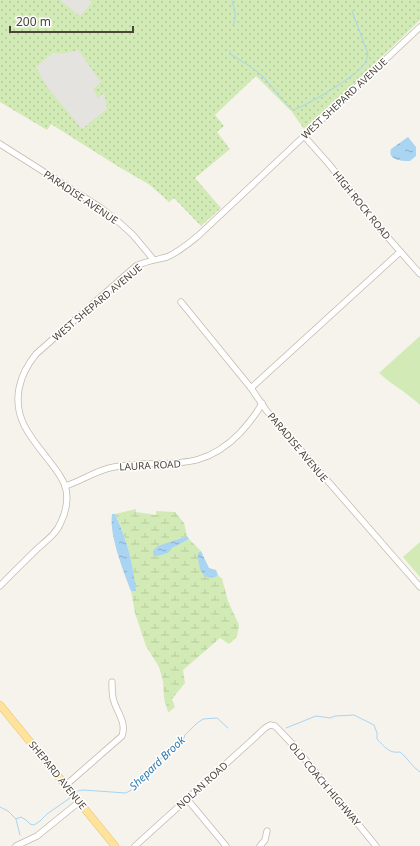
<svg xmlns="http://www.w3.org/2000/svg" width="420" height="846" font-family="'Noto Sans',sans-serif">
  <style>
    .grass { fill: url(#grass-dots) }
    .wetland { fill: url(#wetland-marsh) }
    .green { fill: #d2eab5 }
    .parking { fill: #e5e3e0 }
    .water { fill: url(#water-ripples) }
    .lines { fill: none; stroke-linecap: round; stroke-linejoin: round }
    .stream { stroke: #a9d4f2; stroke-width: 1 }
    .minor-casing { stroke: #c2bbae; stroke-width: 7 }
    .major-casing { stroke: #e6c16a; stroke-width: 8 }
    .minor { stroke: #fff; stroke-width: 5.5 }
    .major { stroke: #ffe39c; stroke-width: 7 }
    .labels { text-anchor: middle; stroke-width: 3; stroke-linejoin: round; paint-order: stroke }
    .street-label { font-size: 10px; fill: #4b4439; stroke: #fff }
    .water-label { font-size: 11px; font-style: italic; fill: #2e7ab2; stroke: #fff }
  </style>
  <defs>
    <pattern id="grass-dots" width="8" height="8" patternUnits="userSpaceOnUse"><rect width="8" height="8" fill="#d2eab5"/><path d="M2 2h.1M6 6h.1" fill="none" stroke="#b6ca9c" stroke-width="1.8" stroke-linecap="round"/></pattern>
    <pattern id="wetland-marsh" width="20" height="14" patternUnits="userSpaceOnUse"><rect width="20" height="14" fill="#d2eab5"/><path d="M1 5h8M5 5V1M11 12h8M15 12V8" fill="none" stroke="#b6ca9c"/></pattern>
    <pattern id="water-ripples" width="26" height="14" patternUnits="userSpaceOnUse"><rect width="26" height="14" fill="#a9d4f2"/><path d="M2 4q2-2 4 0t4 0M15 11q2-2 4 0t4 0" fill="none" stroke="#8caec5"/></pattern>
  </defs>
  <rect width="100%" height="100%" fill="#f6f3ec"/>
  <polygon class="grass" points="0,0 420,0 420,20 361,77 304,129 292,112 256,76 215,115 224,126 217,132 230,149 195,178 221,208 201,226 174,198 169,202 150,185 119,167 51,124 47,130 0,102"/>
  <path class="wetland" d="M 136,509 L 136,512 L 156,515 L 156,511 L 175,512 L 184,523 L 187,536 L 177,539 L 158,556 L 168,553 L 171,548 L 189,539 L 201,551 L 198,553 L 198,556 L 216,577 L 218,575 L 222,579 L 228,601 L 239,625 L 237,637 L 229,644 L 220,638 L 183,670 L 185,683 L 172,699 L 175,707 L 169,712 L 168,712 L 164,698 L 163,681 L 159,667 L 146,646 L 135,613 L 131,591 L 135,591 C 133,564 127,538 115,514 Z"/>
  <g class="green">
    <path d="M 420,336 L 420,405 C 408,393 392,385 379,373 Z"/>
    <polygon points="420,542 420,577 403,557"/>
  </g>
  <g class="parking">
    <polygon points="60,0 89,0 92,2 80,16"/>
    <polygon points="78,50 101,82 93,89 98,98 104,93 107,109 82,129 47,87 36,67 53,53 67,53"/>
  </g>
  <g class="water">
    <path d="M 408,137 L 416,147 L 416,156 L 410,161 C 403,161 387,161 391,149 Z"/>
    <path d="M 112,514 L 115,514 C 127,539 133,564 136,591 L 131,591 C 123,570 109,535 112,514 Z"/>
    <polygon points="187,536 189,539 172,548 168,553 158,556 153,555 153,551 158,546"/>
    <path d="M 201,551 L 209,568 L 216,570 L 218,575 L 216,577 C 213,577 209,578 207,577 C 199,574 198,559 198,553 Z"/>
  </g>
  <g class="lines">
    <g class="stream">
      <path d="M 232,1 C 235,11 237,16 233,25"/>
      <path d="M 230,51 L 230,54 C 243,62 256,69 266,80 C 275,90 282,101 293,110 C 308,105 357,76 365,63 C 366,61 367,57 368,54 L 352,11"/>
      <path d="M 286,728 L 316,716 L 330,718 L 335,716 L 354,715 L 374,725 L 377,733 L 377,739 C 384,746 389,754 400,752 C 408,758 412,767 420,772"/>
      <polyline points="77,791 83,790 126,793 133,789 167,752 183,740 185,735 196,724 203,719 217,718 228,728"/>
      <polyline points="0,807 8,811 16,819 21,817 26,820 30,824 34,825 40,821 47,814 70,798"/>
      <polyline points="16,819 20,835"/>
    </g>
    <g class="minor-casing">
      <g id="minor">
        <polyline points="304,136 328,163 384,233 420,274"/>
        <polyline points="0,144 101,208 121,224 133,235 153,259"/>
        <polyline points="181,302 251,388 266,410 420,587"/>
        <polyline points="251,388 400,252"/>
        <path d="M 65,486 C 82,481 96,470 114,467 C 165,458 198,476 240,433 C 248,424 257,414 262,403"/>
        <path d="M 0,586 C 12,573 25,561 37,549 C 46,541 57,533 61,522 C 66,512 69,497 65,486 C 62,476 53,466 47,458 C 39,448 30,437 24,425 C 12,400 19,375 36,354 L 136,266 C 146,261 156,260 167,257 C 179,252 189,243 199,235 L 420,27"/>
        <path d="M 66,785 L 122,736 C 127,721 116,712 113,698 C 112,693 112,687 112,682"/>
        <polyline points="187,799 226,846"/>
        <polyline points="16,846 37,836 79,802"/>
        <polyline points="135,846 250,742 265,728 270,725 275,726 280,731 295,747 376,846"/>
        <polyline points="260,846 265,840 267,831"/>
      </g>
    </g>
    <g class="major-casing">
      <polyline id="major" points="0,705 115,846"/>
    </g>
    <use href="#minor" class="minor"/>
    <use href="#major" class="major"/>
  </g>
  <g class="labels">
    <g class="street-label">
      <text transform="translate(344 98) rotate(-43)" y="4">WEST SHEPARD AVENUE</text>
      <text transform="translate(81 197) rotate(34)" y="4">PARADISE AVENUE</text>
      <text transform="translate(362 205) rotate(51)" y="4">HIGH ROCK ROAD</text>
      <text transform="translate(97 302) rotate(-40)" y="4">WEST SHEPARD AVENUE</text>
      <text transform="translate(298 447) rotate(50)" y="4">PARADISE AVENUE</text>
      <text transform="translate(150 465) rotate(-3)" y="4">LAURA ROAD</text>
      <text transform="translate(58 775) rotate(51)" y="4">SHEPARD AVENUE</text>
      <text transform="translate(325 784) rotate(50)" y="4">OLD COACH HIGHWAY</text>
      <text transform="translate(202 785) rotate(-42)" y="4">NOLAN ROAD</text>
    </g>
    <g class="water-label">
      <text transform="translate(157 763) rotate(-44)" y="4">Shepard Brook</text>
    </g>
  </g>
  <path d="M10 26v6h123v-6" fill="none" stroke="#4b4439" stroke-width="2"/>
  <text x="16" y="26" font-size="12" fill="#4b4439" stroke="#ffffff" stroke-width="3" paint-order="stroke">200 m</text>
</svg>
